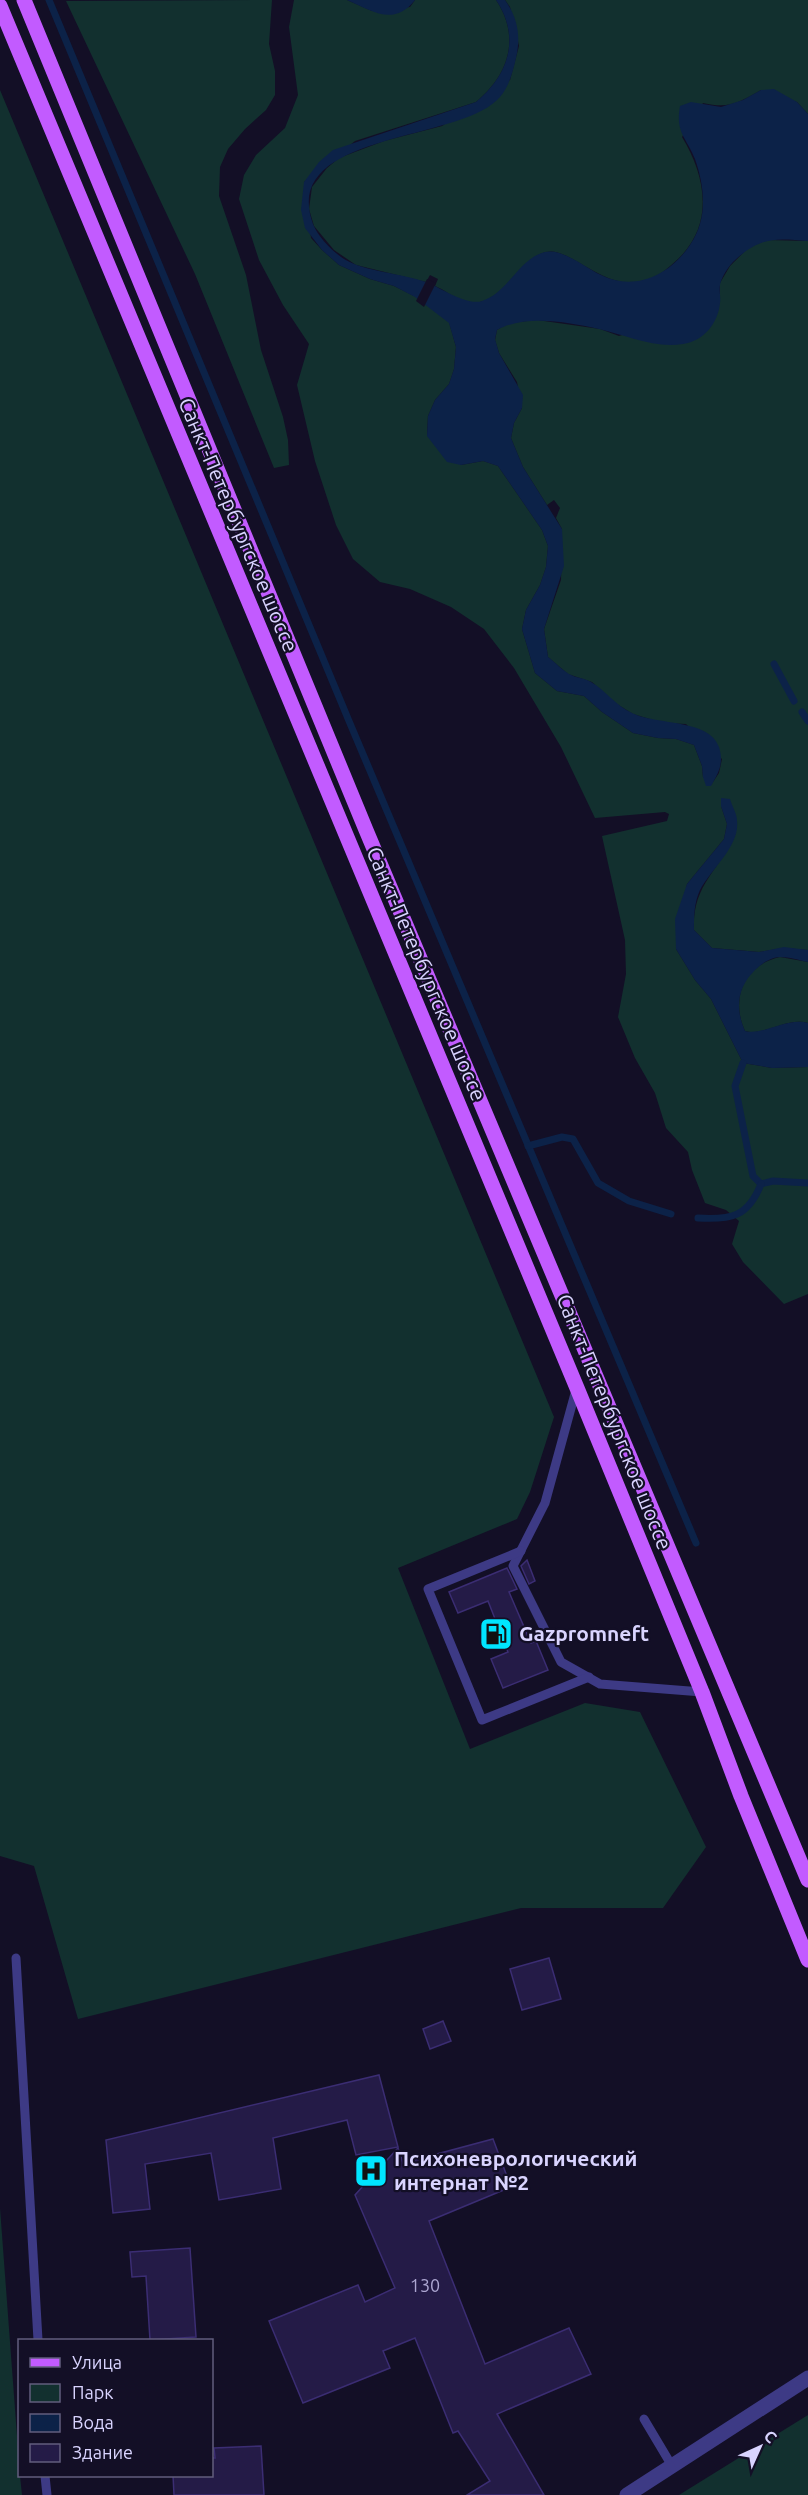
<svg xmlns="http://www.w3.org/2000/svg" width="808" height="2495" font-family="Ubuntu,sans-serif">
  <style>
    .green { fill: #12302f }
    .water { fill: #0c2248 }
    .pier { fill: #130f26 }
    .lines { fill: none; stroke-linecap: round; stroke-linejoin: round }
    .stream { stroke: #0c2248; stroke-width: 7 }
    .building { fill: #241b47; stroke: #3b2d73; stroke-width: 1.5 }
    .lane { stroke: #3d3a85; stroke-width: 9 }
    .street { stroke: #3d3a85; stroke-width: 15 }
    .primary { stroke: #c25bff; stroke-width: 15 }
    .labels { text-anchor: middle; stroke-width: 4.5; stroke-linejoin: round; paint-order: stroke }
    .number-label { font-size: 18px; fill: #aca6d1 }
    .street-label { font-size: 21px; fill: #d9d4ff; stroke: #130f26 }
    .poi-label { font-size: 21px; font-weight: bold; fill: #d9d4ff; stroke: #130f26; text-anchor: start }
  </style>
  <rect width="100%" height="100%" fill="#130f26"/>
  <g class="green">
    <polygon points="272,0 269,44 275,71 275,95 266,110 245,129 228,149 220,167 219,196 246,275 261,350 283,417 288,440 289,465 274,468 195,274 66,1"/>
    <path d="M 294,0 L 347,0 L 372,11 L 410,7 L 415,0 L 496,0 C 521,37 509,75 476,102 L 355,141 L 304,182 L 311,238 L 322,250 L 339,265 L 370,279 L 394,286 L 418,298 L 449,322 L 456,347 L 454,369 L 449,384 L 435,400 L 428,416 L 427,435 L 461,465 L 483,461 L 498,466 L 542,530 L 548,546 L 546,567 L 540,585 L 526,610 L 522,629 L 535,673 L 557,691 L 584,696 L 602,712 L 633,733 L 658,738 L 676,739 L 694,745 L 702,766 L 703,777 L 711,785 L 719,773 L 722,759 L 686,724 L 663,723 L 633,714 L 612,701 L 592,682 L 568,674 L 548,657 L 544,629 L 561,580 L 562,529 L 556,518 L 560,508 L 554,500 L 547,505 L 523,467 L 511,438 L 514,423 L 522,408 L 517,382 L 499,353 L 495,340 L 497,330 L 508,323 L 537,320 L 600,329 L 619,336 L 720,303 L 720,283 L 730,266 L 749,247 L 767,240 L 808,241 L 808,950 L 784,948 L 759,952 L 712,948 L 694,930 C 692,885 719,871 736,833 L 721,806 L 727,824 L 724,839 L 687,884 L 676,949 L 695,980 L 711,999 L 743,1063 L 772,1068 L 808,1067 L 808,1294 L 784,1304 L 743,1262 L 732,1244 L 739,1221 L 726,1210 L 705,1203 L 692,1170 L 688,1152 L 666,1128 L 655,1093 L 635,1058 L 618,1017 L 626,974 L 625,940 L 602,836 L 667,821 L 669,814 L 665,812 L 595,818 L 561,747 L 514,668 L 484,629 L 451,607 L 410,589 L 380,582 L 353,559 L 336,525 L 315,461 L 297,385 L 309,344 L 283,305 L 259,260 L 239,199 L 244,175 L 256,155 L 285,128 L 298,95 L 289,27 Z"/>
    <path d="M 505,0 L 808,0 L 808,114 L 797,102 L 761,90 C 738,103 729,109 703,103 L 682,137 C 705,175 714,220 682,255 C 673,264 661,275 649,280 C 606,295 571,246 546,252 C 514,260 501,313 463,301 C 454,298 445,290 435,286 L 438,279 L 430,275 L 426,282 L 356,265 L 334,250 L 314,226 L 309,209 L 312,187 L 327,168 L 339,158 L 384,141 L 442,126 L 510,80 L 519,46 L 510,7 Z"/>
    <polygon points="0,90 554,1417 530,1492 517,1519 398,1568 470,1749 585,1703 640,1712 706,1847 663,1908 521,1908 78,2019 34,1866 0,1856"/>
    <path d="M 780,957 L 808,962 L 808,1023 C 787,1017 762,1037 745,1031 C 730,998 744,965 780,957 Z"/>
    <polygon points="0,2208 20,2476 22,2495 0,2495"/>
    <polygon points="808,2415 808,2495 679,2495"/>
  </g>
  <g class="water">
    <path d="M 347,0 L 415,0 C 394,27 372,11 347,0 Z"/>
    <path d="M 496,0 L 505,0 C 518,18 521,37 516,58 C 513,71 509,87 500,97 C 461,143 279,131 313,224 C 318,237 332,251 344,259 C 365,272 401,273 426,282 C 441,288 467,306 482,301 C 509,292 518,259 545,252 C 563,248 585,268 601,275 C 634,292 670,275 690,245 C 708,219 705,188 695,159 C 687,138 675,133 680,106 L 691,102 L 721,107 L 743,100 L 761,90 L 774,89 L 797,102 L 808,114 L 808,241 C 774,238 759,237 733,262 C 728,267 721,278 720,285 C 719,291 721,298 720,303 C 718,323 704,341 683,344 C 655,349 626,335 599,329 C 568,322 525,314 497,330 L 495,339 L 499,353 L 523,395 L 522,408 L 514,423 L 511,438 L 523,467 L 562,529 L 564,566 L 544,629 L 548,657 C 555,662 562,670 569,674 C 576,678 585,678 591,682 C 605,690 615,705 632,713 C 655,725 710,719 719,747 C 724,763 719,772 711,786 L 706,786 L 703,777 L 702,766 L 694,745 L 676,739 L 658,738 L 633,733 L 602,712 L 584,696 L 557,691 L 535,673 L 522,629 L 526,610 L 540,585 L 546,567 L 548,546 L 542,530 L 498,466 L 483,461 L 461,465 L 447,462 L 427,436 L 428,416 L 435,400 L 449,384 L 454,369 L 456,347 L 449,323 L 415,297 L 394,286 L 370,279 L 339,265 L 322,250 L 305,228 L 301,210 L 304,182 L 319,162 L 333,150 L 476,102 C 509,75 521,37 496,0 Z"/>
    <path d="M 721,798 L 730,799 C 732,806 737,814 737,821 C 740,846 711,869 700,890 C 694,903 694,916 694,930 L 712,948 L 759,952 L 784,947 L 808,950 L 808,962 C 799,960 789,957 780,957 C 769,958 763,963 755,970 C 737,988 735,1008 745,1031 C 762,1036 787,1017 808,1023 L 808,1067 L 772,1068 L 743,1063 L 711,999 L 695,980 L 676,949 L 675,919 L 687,884 L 724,839 L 727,824 L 721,806 Z"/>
  </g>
  <polygon class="pier" points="427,279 436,283 424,307 416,301"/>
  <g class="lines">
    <g class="stream">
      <polyline points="49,0 349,721 696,1543"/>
      <polyline points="774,664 794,701"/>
      <polyline points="802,712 808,721"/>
      <polyline points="743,1063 735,1086 753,1176 761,1184 773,1181 808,1183"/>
      <polyline points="528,1146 562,1137 573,1139 598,1183 629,1201 671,1214"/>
      <path d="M 698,1218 C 731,1220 748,1217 761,1184"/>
    </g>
  </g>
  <g class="building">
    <polygon points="527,1560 535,1581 529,1584 521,1566"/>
    <polygon points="507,1568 517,1589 509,1592 531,1643 536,1641 548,1670 503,1688 491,1659 508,1652 488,1601 458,1613 449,1592"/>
    <polygon points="549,1958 561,1999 522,2010 510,1969"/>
    <polygon points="443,2021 451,2041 430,2049 423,2029"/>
    <polygon points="379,2075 398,2147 356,2155 347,2120 273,2138 281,2189 219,2200 211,2153 145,2164 150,2209 113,2213 106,2140"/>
    <polygon points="493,2139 511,2187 429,2221 485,2364 569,2328 591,2374 497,2414 544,2495 467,2495 490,2481 458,2431 453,2433 415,2338 383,2351 390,2368 303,2403 269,2321 358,2285 365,2302 395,2288 355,2195 398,2148 403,2163"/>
    <polygon points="190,2248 196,2337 150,2340 146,2276 132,2277 130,2252"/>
    <polygon points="261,2446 264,2495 174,2495 173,2475 212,2475 212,2458 215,2458 214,2448"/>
  </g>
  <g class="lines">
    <g class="lane">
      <polyline points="576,1390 545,1503 513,1566 561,1662 600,1684 702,1692"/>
      <polyline points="521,1551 428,1589 482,1720 589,1677"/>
      <polyline points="16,1958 38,2340"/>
      <polyline points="644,2419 672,2466"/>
      <polyline points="45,2476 47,2495"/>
    </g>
    <polyline class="street" points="627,2495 808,2378"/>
    <g class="primary">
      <polyline points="24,0 366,830 808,1880"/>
      <polyline points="0,6 577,1388 702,1692 741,1796 808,1960"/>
    </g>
  </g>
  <defs>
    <g id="fuel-square" transform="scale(1.725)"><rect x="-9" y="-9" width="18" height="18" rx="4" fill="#00e5ff" stroke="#130f26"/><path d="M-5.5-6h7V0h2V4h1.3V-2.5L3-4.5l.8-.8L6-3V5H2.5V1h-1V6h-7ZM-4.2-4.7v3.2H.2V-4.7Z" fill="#111"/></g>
    <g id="hospital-square" transform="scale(1.725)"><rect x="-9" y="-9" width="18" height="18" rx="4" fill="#00e5ff" stroke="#130f26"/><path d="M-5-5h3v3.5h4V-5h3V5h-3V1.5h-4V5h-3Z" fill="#111"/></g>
  </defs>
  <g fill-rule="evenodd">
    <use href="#fuel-square" x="496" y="1634"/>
    <use href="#hospital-square" x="371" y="2171"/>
  </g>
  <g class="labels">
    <g class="number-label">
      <text x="425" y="2292">130</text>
    </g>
    <g class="street-label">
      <text transform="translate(238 525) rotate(67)" y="7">Санкт-Петербургское шоссе</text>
      <text transform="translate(426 974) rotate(67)" y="7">Санкт-Петербургское шоссе</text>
      <text transform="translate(614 1422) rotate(68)" y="7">Санкт-Петербургское шоссе</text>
    </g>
    <g class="poi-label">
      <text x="519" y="1641">Gazpromneft</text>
      <text x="394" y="2166">Психоневрологический<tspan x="394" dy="24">интернат №2</tspan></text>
    </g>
  </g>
  <rect x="18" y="2339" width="195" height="138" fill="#130f26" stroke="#625e7d" stroke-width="1.5"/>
  <rect x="30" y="2358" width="30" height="9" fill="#c25bff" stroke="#625e7d" stroke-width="1.5"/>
  <text x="72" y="2369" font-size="18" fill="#d9d4ff">Улица</text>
  <rect x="30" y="2384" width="30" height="18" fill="#12302f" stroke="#625e7d" stroke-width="1.5"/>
  <text x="72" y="2399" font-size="18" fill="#d9d4ff">Парк</text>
  <rect x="30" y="2414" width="30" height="18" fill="#0c2248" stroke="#625e7d" stroke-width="1.5"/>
  <text x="72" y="2429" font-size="18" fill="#d9d4ff">Вода</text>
  <rect x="30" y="2444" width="30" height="18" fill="#241b47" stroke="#625e7d" stroke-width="1.5"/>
  <text x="72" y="2459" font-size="18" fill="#d9d4ff">Здание</text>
  <g transform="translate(760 2447) rotate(45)" stroke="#130f26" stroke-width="4.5" paint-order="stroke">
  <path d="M0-4.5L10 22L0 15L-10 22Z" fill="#d9d4ff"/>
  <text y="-9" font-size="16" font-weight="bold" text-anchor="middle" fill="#d9d4ff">С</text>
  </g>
</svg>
